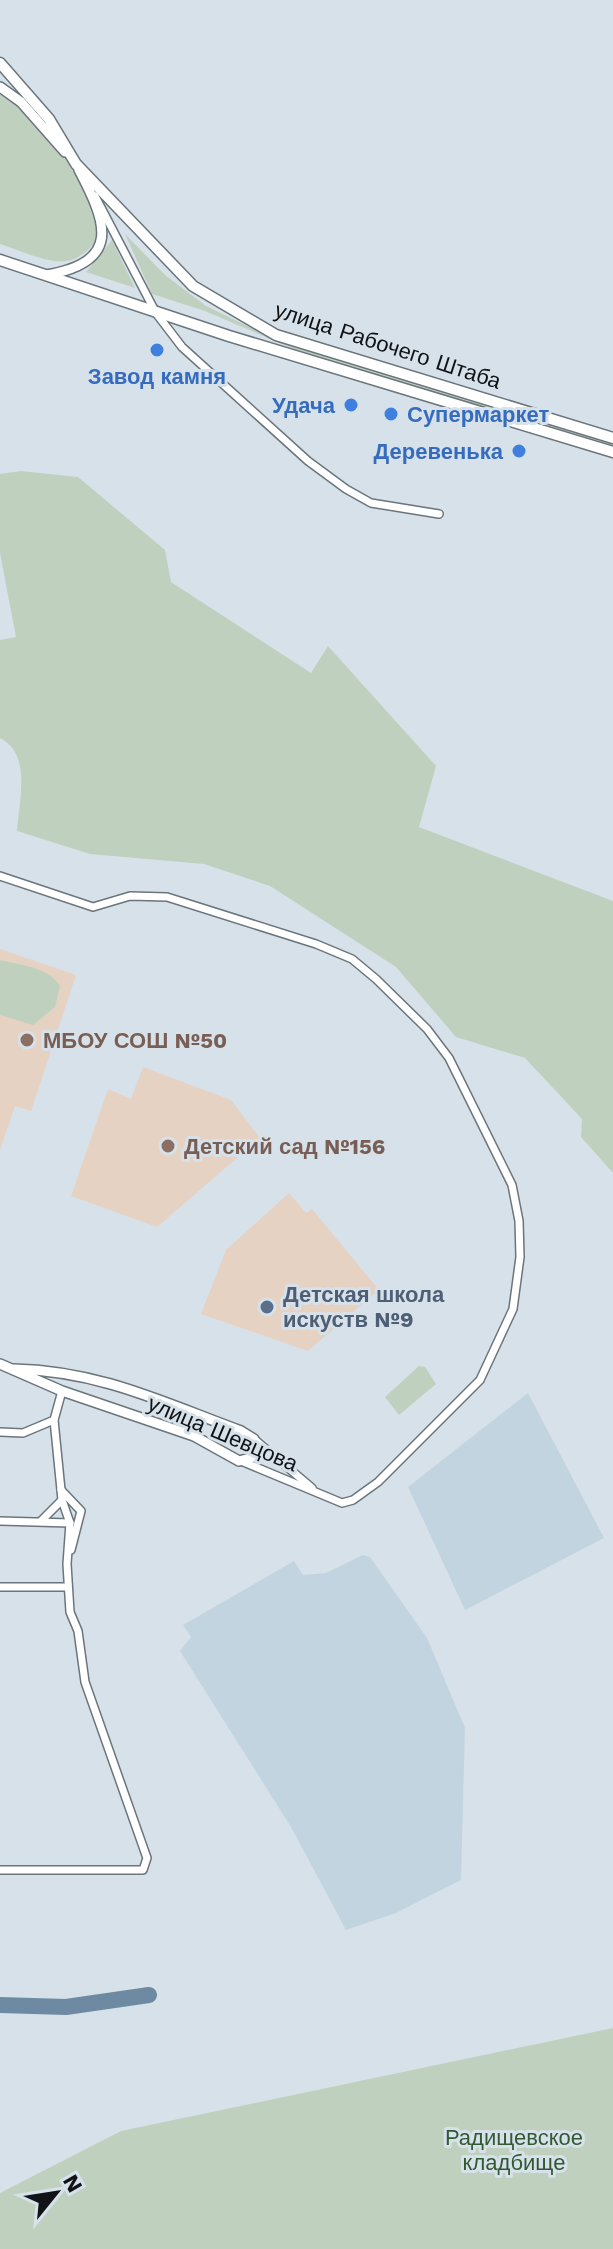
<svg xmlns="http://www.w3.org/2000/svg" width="613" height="2249" font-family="'Work Sans',sans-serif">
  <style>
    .built { fill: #c3d4e1 }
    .education { fill: #e6d2c3 }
    .green { fill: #bfd1be }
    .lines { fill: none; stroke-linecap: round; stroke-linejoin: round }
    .river { stroke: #6e8aa3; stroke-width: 16 }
    .minor-casing { stroke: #6b757c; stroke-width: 10 }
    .secondary-casing { stroke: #6b757c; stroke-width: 12 }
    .primary-casing { stroke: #6b757c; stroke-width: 13 }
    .minor { stroke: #fff; stroke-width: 7 }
    .secondary { stroke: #fff; stroke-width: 9 }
    .primary { stroke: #fff; stroke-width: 10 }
    .shop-dot { fill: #3f7fe0; stroke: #d7e1ea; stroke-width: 3 }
    .education-dot { fill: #8d6e63; stroke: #d7e1ea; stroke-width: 3 }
    .service-dot { fill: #5c6f8a; stroke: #d7e1ea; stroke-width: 3 }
    .labels { text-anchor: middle; stroke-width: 6; stroke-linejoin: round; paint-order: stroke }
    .street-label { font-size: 22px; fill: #101417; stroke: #d7e1ea }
    .shop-label { font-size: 22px; font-weight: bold; fill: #366cbe; stroke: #d7e1ea; text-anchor: end }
    .education-label { font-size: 22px; font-weight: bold; fill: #785e54; stroke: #d7e1ea; text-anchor: start }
    .service-label { font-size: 22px; font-weight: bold; fill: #4e5e75; stroke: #d7e1ea; text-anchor: start }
    .park-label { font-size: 22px; fill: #325a31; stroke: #d7e1ea }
  </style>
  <rect width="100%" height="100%" fill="#d7e1ea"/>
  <g class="built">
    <polygon points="528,1393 604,1538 465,1610 408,1487"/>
    <polygon points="363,1555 370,1557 427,1638 465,1728 461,1880 396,1913 346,1930 291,1827 180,1651 191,1637 183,1625 294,1561 303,1575 326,1573"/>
  </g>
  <g class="education">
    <polygon points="0,949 76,975 31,1111 15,1106 0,1150"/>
    <polygon points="143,1067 231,1100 260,1138 157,1227 71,1196 108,1089 131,1099"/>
    <polygon points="289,1193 306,1213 312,1209 379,1290 308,1351 201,1314 226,1250"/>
  </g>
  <g class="green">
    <path d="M 0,90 C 27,106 90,182 100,213 C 106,232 90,254 71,260 C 51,266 20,250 0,244 Z"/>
    <polygon points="125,234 165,275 206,306 274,339 613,443 613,447 308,355 205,311 152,294"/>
    <polygon points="112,240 135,288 86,272"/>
    <path d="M 21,471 L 78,477 L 165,550 L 171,582 L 311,673 L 328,646 L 436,766 L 419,827 L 613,901 L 613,1173 L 581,1137 L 582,1119 L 525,1058 L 456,1037 L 396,967 L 270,886 L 204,864 L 90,854 L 17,831 C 19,800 32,754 0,738 L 0,640 L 16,637 L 0,553 L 0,474 Z"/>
    <path d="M 0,960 C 20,965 49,967 60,986 L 55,1007 L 33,1025 L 0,1015 Z"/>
    <polygon points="419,1366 425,1367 436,1384 399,1415 385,1397"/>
    <polygon points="613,2028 613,2249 0,2249 0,2193 121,2131"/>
  </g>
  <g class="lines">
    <polyline class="river" points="0,2005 66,2007 149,1995"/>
    <g class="minor-casing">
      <g id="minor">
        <polyline points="95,196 156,313 182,347 308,461 346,489 371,503 439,514"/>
        <polyline points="0,876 93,907 130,896 167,897 316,944 352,959 376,979 427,1029 449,1058 512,1185 519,1221 520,1257 513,1309 480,1380 378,1482 353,1500 342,1503 241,1461"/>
        <polyline points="0,1432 23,1433 54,1420 62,1391"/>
        <polyline points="254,1439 312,1488"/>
        <polyline points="61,1490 81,1511 71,1550"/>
        <polyline points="0,1521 70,1523"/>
        <polyline points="41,1521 62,1500"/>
        <polyline points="0,1587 67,1587"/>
        <polyline points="0,1870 143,1870 147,1858 85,1682 78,1631 70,1612 67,1564 70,1523 62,1500 54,1420"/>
      </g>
    </g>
    <g class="secondary-casing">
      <g id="secondary">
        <polyline points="0,87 21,102 65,152"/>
        <path d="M 46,275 C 122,262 107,223 79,170"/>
        <path d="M 0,1364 L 62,1391 L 194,1436 L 239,1461 L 257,1456 L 254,1439 L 241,1431 C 162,1402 100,1371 14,1369"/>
      </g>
    </g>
    <g class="primary-casing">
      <g id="primary">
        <polyline points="0,63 49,119 76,164 193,286 276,335 613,438"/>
        <polyline points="0,260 229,336 613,452"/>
      </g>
    </g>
    <use href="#minor" class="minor"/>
    <use href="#secondary" class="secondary"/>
    <use href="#primary" class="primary"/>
  </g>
  <g class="shop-dot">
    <circle cx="157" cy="350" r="8"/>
    <circle cx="351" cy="405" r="8"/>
    <circle cx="391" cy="414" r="8"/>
    <circle cx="519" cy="451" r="8"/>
  </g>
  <g class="education-dot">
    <circle cx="27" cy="1040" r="8"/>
    <circle cx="168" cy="1146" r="8"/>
  </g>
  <circle class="service-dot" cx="267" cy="1307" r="8"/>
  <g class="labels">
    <g class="street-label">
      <text transform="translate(388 345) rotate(18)" y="8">улица Рабочего Штаба</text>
      <text transform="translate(223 1433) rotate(23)" y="8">улица Шевцова</text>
    </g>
    <g class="shop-label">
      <text x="157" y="384" text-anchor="middle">Завод камня</text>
      <text x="335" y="413">Удача</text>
      <text x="407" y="422" text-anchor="start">Супермаркет</text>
      <text x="503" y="459">Деревенька</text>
    </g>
    <g class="education-label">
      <text x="43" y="1048">МБОУ СОШ №50</text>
      <text x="184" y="1154">Детский сад №156</text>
    </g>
    <g class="service-label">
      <text x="283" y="1302">Детская школа<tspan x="283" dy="25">искуств №9</tspan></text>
    </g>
    <g class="park-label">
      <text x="514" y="2145">Радищевское<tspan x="514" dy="25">кладбище</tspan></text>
    </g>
  </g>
  <g transform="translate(56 2193) rotate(60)" stroke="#d7e1ea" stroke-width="6" paint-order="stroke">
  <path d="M0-6L14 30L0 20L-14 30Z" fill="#101417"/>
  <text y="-12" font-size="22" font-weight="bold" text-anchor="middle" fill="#101417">N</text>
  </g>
</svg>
